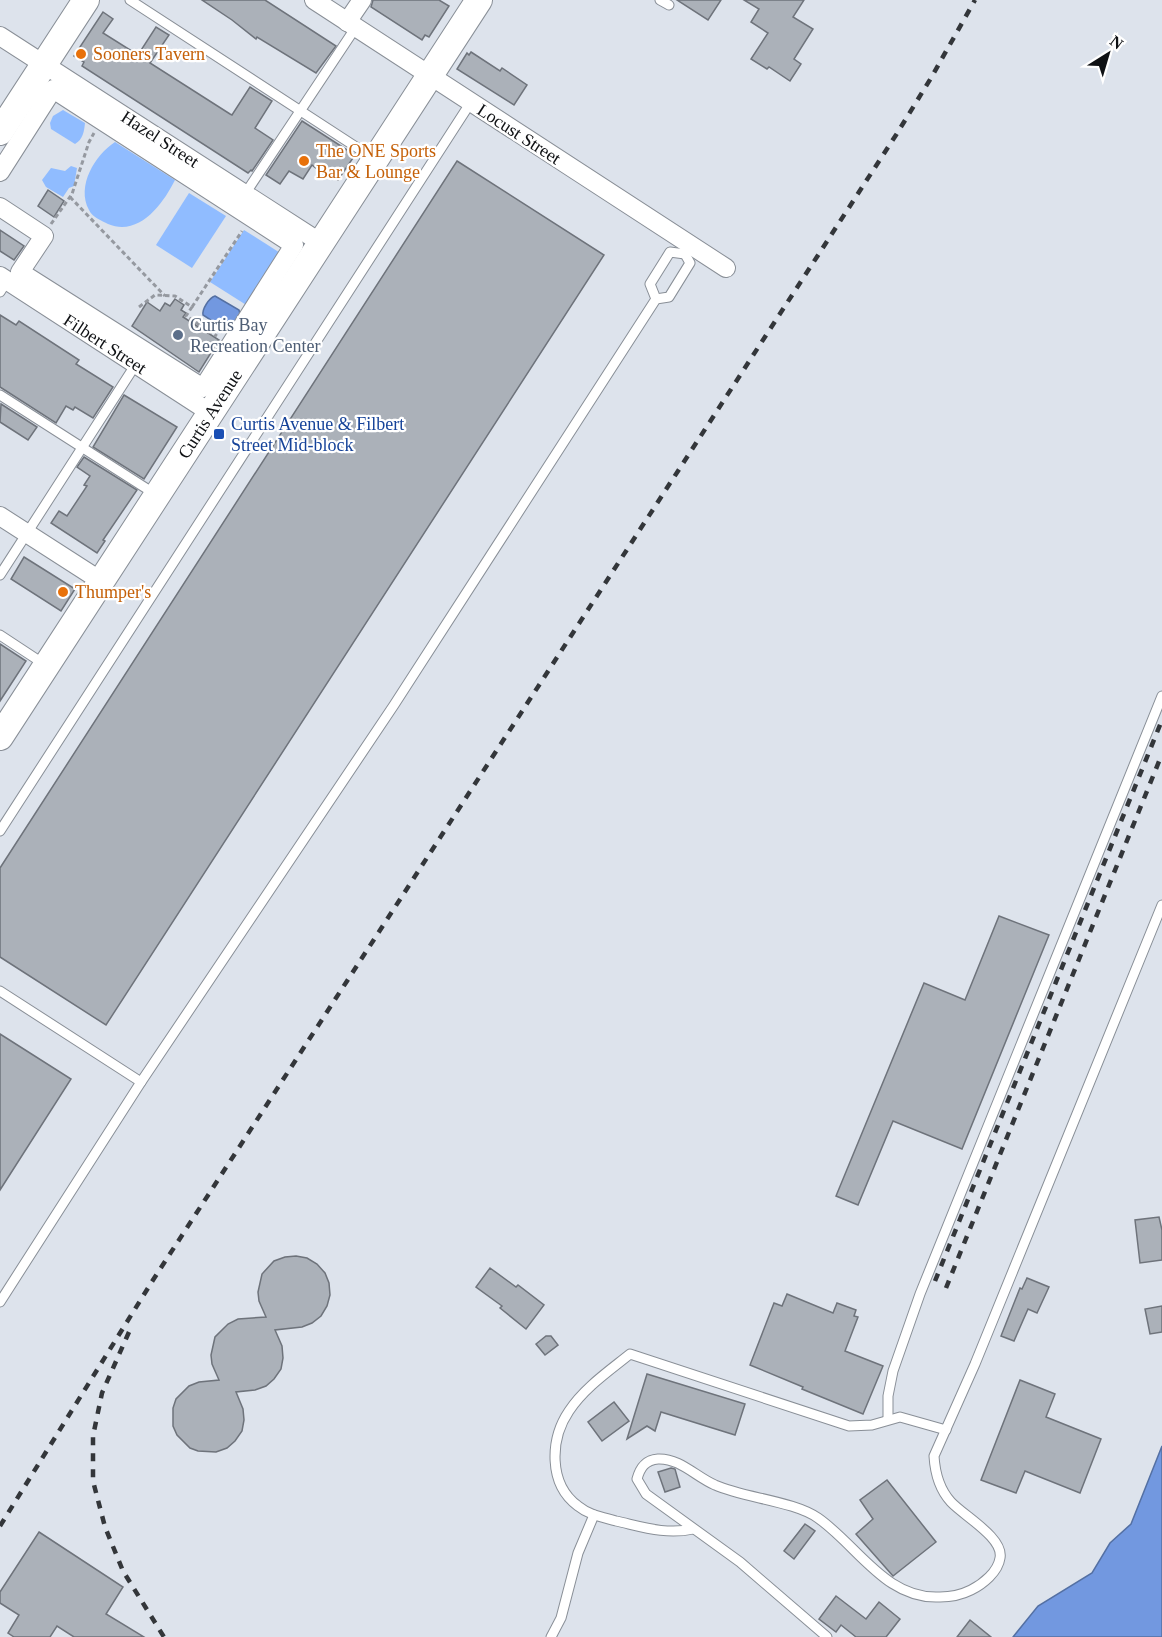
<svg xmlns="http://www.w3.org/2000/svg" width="1162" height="1637" font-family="Georgia,serif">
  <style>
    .green { fill: #90bcff }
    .water { fill: #7298e0; stroke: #5470a3; stroke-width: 1.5 }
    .building { fill: #abb1b9; stroke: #6e737b; stroke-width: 1.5 }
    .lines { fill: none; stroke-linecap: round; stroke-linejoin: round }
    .lane-casing { stroke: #898f97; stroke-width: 11 }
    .street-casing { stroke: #898f97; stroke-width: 20 }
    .secondary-casing { stroke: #898f97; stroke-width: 28 }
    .path { stroke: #9599a0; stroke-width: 3; stroke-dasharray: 4.5 3; stroke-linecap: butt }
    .lane { stroke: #fff; stroke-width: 9 }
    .street { stroke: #fff; stroke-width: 18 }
    .secondary { stroke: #fff; stroke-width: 26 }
    .rail { stroke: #33363a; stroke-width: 4.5; stroke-dasharray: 8 8; stroke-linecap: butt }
    .food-dot { fill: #e8710a; stroke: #fff; stroke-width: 2 }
    .service-dot { fill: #5c6f8a; stroke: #fff; stroke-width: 2 }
    .transit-dot { fill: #1a4fb4; stroke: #fff; stroke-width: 2 }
    .labels { text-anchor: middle; stroke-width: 4.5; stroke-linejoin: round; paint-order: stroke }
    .food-label { font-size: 18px; fill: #c56008; stroke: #fff; text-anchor: start }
    .street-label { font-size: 18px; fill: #0f1114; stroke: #fff }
    .service-label { font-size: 18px; fill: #4e5e75; stroke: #fff; text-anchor: start }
    .transit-label { font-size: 18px; fill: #164399; stroke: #fff; text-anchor: start }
  </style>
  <rect width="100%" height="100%" fill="#dde3ec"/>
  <g class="green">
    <path d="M 63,110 L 85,123 C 84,132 83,139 75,144 L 51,129 L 50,123 L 53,116 Z"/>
    <path d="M 115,142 L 175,180 C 163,204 139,237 108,224 C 102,221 92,217 89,210 C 76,186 95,155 115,142 Z"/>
    <polygon points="71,166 77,168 74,186 69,188 63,197 46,187 42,180 51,168 65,171"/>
    <polygon points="189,193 226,216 192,268 156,245"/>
    <polygon points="244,230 285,256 251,308 210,282"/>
  </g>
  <g class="water">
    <path d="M 215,296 L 239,310 L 240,314 L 231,329 L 226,330 L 203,315 C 202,309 209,298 215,296 Z"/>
    <polygon points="1162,1446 1162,1637 1013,1637 1038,1606 1092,1573 1110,1543 1131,1524"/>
  </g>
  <g class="building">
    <polygon points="202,0 265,0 336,46 316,73 257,37 256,39 232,20"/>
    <polygon points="373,0 439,0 449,6 429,37 425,35 422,40 371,7"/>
    <polygon points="677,0 721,0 708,20"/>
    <polygon points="744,0 804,0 793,17 813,29 794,59 801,64 790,81 769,67 767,69 751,59 768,33 751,22 759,9"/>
    <polygon points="103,12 113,19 103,33 138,55 156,27 169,35 150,63 230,114 232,115 250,87 272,101 255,128 273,140 252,171 251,170 248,173 82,66 84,62 74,56"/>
    <polygon points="471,52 500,71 502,68 527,85 514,105 457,69 467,53 469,55"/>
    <polygon points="302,121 355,155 338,180 318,167 317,169 312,165 303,179 289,171 280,184 266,175"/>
    <polygon points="457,161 604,255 106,1025 0,957 0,868"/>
    <polygon points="48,190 64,201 54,217 38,206"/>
    <polygon points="0,230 24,246 14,260 0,251"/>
    <polygon points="175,299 184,305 181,310 186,313 183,317 219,340 199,372 132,326 147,302 160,311 165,303 170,306"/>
    <polygon points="0,315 16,325 19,321 79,360 76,364 113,387 93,418 75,407 73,410 66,406 56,423 0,387"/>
    <polygon points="124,395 177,427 144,479 93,447"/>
    <polygon points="1,404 37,427 28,440 0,422"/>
    <polygon points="84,457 137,490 103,540 105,541 97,553 51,523 59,511 67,516 87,486 84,485 90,476 77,467"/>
    <polygon points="24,557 75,589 61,611 11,579"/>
    <polygon points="0,644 26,661 0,701"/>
    <polygon points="999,916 1049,935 962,1149 893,1121 858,1205 836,1196 924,983 965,1000"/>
    <polygon points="0,1034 71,1079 0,1190"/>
    <polygon points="1159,1217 1162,1230 1162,1260 1140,1263 1135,1220"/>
    <polygon points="296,1256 307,1258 317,1264 325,1273 329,1283 330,1295 327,1306 321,1316 312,1323 302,1327 275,1330 282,1346 283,1358 281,1369 274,1379 266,1386 255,1390 236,1392 243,1409 244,1420 242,1431 235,1441 227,1448 216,1452 198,1451 190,1448 177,1435 173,1426 173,1408 176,1399 189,1386 199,1382 219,1380 212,1364 211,1355 215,1337 228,1324 238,1319 266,1317 259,1301 258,1292 262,1274 274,1261 285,1257"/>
    <polygon points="490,1268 516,1287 518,1285 544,1305 526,1329 500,1308 502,1306 476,1287"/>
    <polygon points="1027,1278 1049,1287 1037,1313 1028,1309 1014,1341 1001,1336 1020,1288 1022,1289"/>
    <polygon points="787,1294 833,1313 837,1303 856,1310 854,1316 858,1317 845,1351 883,1366 863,1414 802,1389 803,1387 750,1365 774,1303 782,1306"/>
    <polygon points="1162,1306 1162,1332 1150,1334 1145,1309"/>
    <polygon points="546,1336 551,1336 558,1345 545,1355 536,1344"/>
    <polygon points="647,1374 745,1404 735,1435 661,1412 655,1431 647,1426 627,1439"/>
    <polygon points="1020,1380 1055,1394 1046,1417 1101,1439 1080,1493 1025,1471 1016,1493 981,1480"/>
    <polygon points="614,1402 629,1421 602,1441 588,1422"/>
    <polygon points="671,1468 675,1469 680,1487 665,1492 658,1472"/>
    <polygon points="887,1480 936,1542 893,1576 856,1534 873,1519 860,1500"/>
    <polygon points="805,1524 815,1531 794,1559 784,1551"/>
    <polygon points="39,1532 123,1587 106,1614 144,1637 74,1637 57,1626 50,1637 14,1637 8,1633 19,1615 0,1603 0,1592"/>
    <polygon points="836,1596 866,1619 879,1602 900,1619 886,1637 856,1637 841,1625 836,1632 819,1619"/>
    <polygon points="970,1620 991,1637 957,1637"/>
  </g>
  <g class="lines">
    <g class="lane-casing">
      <g id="lane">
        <polyline points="130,0 373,158"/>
        <polyline points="660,0 669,5"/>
        <polyline points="245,194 356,27"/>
        <polyline points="0,292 7,281"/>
        <polyline points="656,299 650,284 670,252 685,254"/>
        <polyline points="0,395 155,494"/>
        <polyline points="0,575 136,364"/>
        <polyline points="0,635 44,664"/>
        <polyline points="0,831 471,102"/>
        <polyline points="0,991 141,1082"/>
        <polyline points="0,1302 141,1082 394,705 656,299 669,297 690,263 685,254"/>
        <polyline points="888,1419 888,1396 893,1371 920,1294 1162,696"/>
        <path d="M 693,1529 C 666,1535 643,1527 616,1521 C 602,1517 589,1515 578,1506 C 548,1484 550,1439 569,1411 C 584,1388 609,1371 630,1354 L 849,1426 L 872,1425 L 900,1417 L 946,1430"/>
        <polyline points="551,1637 561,1618 578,1553 594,1515"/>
        <path d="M 827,1637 L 740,1562 L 646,1494 L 637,1479 C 640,1468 645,1460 658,1459 C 680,1458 696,1477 715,1485 C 744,1498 794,1501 818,1518 C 858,1546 886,1600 940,1597 C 951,1597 961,1595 971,1590 C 983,1584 998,1572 1000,1558 C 1004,1538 964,1516 951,1502 C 940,1490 935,1473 934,1456 L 975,1364 L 1162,905"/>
      </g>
    </g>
    <g class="street-casing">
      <g id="street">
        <polyline points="314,0 726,268"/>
        <polyline points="347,22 362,0"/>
        <polyline points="0,36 321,243"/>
        <polyline points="0,172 53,89 294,245 203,388 20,272 44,236 0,207"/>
        <polyline points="0,276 211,413"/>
        <polyline points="0,516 101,581"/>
      </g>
    </g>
    <g class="secondary-casing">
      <g id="secondary">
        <polyline points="0,132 86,0"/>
        <polyline points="0,737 479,0"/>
      </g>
    </g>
    <g class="path">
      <polyline points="70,197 165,296"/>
      <polyline points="51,224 72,194 89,142 94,133"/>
      <polyline points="139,307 155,295 175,296 192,307 186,316 217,336"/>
      <polyline points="192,307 242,231"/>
    </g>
    <use href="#lane" class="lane"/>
    <use href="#street" class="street"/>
    <use href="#secondary" class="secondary"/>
    <g class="rail">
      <polyline points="935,1281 1162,720"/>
      <polyline points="946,1288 1162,754"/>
      <polyline points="129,1332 102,1393 93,1436 93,1481 105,1527 123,1571 164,1637"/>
      <polyline points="0,1526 153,1280 896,135 931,78 975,0"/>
    </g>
  </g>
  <g class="food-dot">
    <circle cx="81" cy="54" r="6"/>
    <circle cx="304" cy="161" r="6"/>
    <circle cx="63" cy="592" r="6"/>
  </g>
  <circle class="service-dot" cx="178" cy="335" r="6"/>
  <rect class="transit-dot" x="213" y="428" width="12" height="12" rx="3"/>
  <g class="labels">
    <g class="food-label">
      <text x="93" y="60">Sooners Tavern</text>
      <text x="316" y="157">The ONE Sports<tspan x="316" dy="21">Bar &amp; Lounge</tspan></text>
      <text x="75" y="598">Thumper's</text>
    </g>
    <g class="street-label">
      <text transform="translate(519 134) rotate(33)" y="6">Locust Street</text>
      <text transform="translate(160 139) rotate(33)" y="6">Hazel Street</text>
      <text transform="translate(105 344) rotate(33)" y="6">Filbert Street</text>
      <text transform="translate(210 414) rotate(-57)" y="6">Curtis Avenue</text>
    </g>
    <g class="service-label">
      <text x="190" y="331">Curtis Bay<tspan x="190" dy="21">Recreation Center</tspan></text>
    </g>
    <g class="transit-label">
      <text x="231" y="430">Curtis Avenue &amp; Filbert<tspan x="231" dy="21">Street Mid-block</tspan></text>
    </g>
  </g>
  <g transform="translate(1108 54) rotate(37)" stroke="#ffffff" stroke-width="4.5" paint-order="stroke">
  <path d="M0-4.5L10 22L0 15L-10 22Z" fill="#0f1114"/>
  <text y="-9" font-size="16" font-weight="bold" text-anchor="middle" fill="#0f1114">N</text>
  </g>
</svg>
